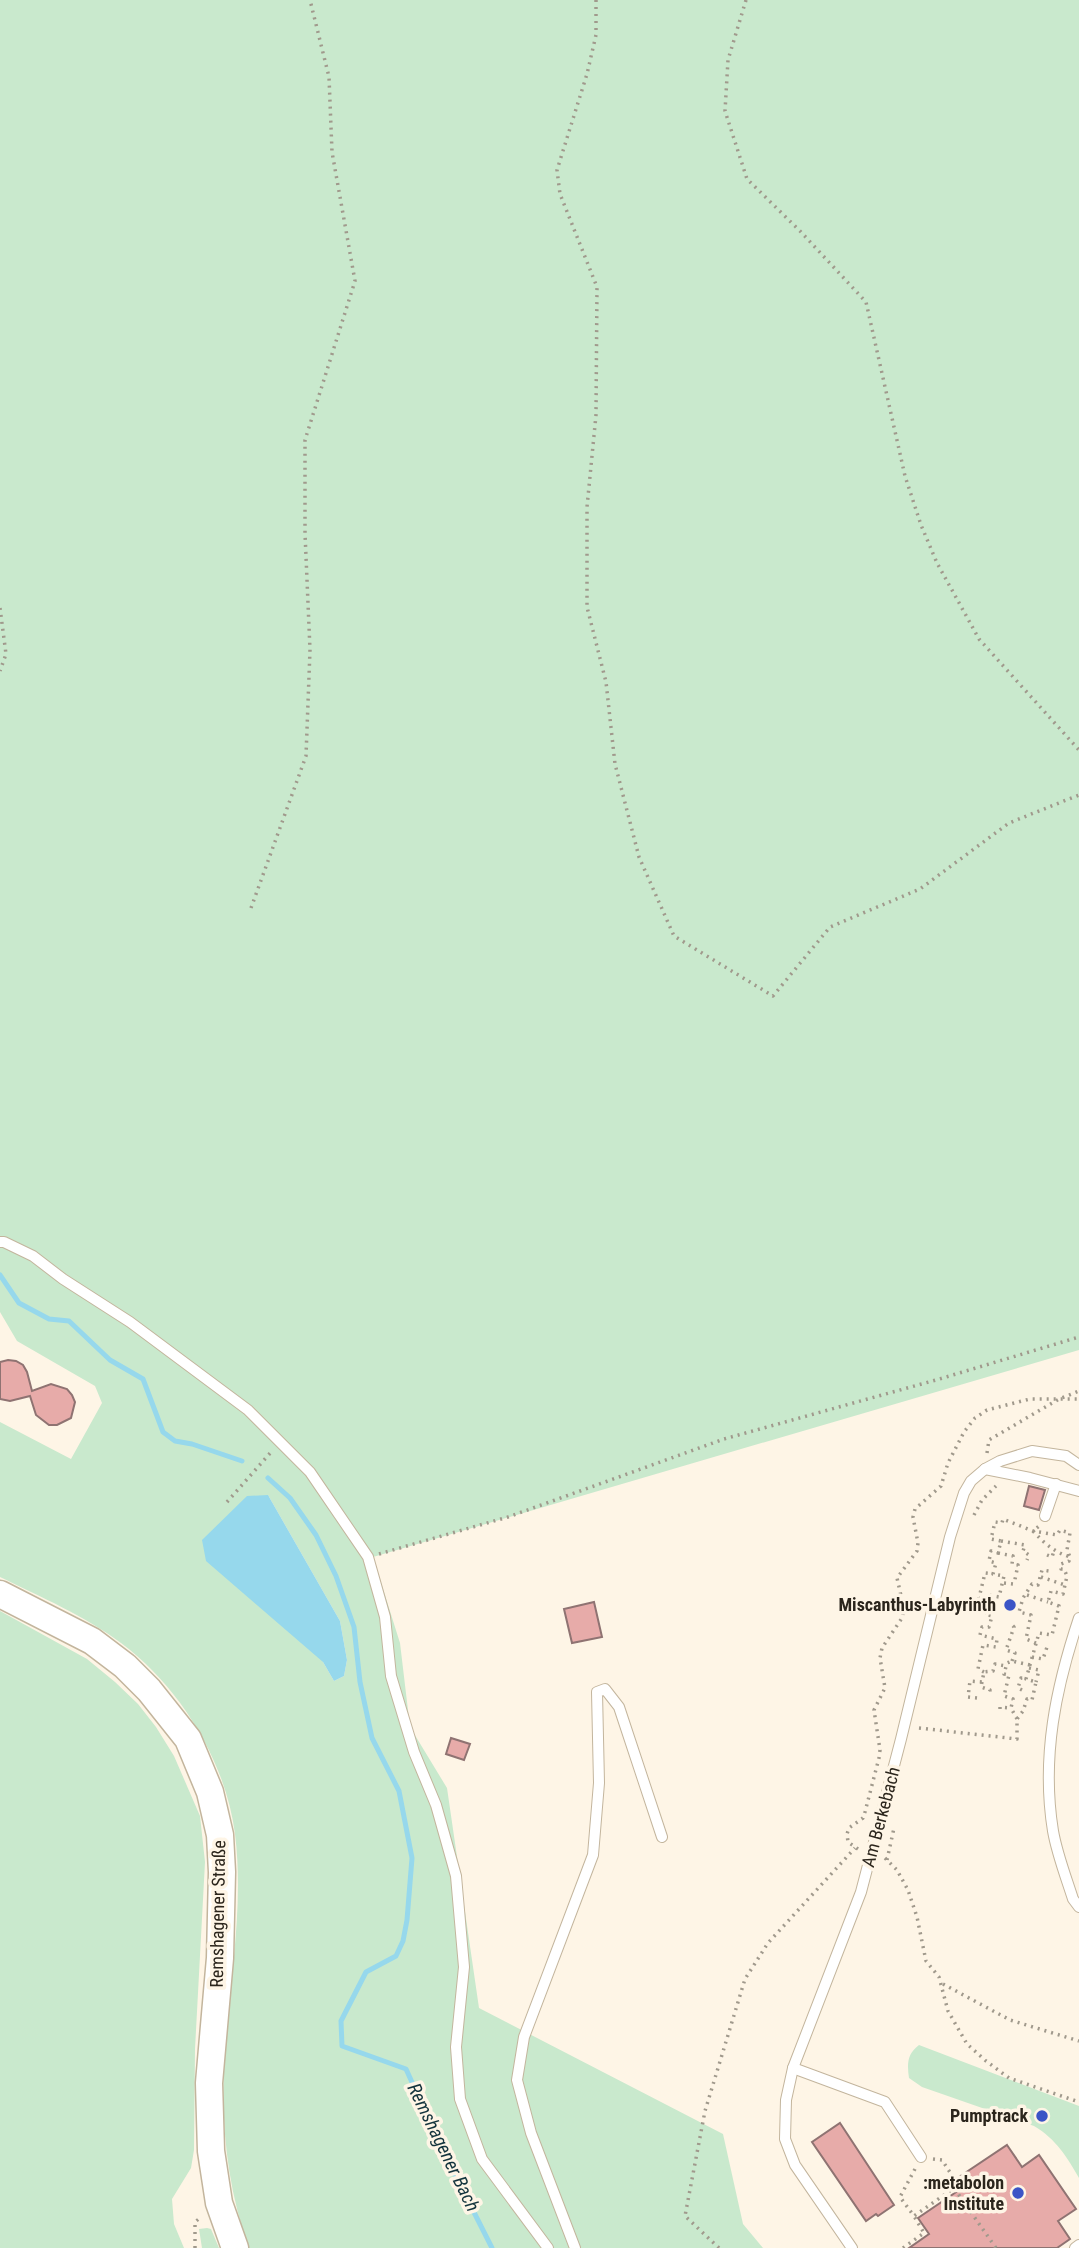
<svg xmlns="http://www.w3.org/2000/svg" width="1079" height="2248" font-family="'Roboto Condensed',sans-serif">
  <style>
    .green { fill: #c9e9cd; fill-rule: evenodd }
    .water { fill: #96d8ec }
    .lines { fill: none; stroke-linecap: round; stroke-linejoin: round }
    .stream { stroke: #96d8ec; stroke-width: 5 }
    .building { fill: #e7aba9; stroke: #8f7372; stroke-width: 2 }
    .service-casing { stroke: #c3b59d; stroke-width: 12 }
    .secondary-casing { stroke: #c3b59d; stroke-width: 29 }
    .path { stroke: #a0998c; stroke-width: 3.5; stroke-dasharray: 2 5; stroke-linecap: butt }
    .service { stroke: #fff; stroke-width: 10 }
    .secondary { stroke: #fff; stroke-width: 26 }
    .poi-dot { fill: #3b54c6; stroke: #fef5e6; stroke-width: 2.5 }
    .labels { text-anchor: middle; stroke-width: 7; stroke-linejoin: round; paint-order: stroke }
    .poi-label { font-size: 18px; font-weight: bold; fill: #2b251c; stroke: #fef5e6; text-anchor: end }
    .street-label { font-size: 18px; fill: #2b251c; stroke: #fef5e6 }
    .water-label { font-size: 19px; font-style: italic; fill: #14343d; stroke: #fef5e6 }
  </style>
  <rect width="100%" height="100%" fill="#fef5e6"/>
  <g class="green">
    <path d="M 0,0 L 1079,0 L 1079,1350 L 373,1557 L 400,1643 L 410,1727 L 447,1788 L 479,2008 L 723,2134 L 743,2224 L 763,2248 L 249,2248 C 226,2185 220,2116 225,2050 C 230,1978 244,1906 235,1834 C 226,1761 179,1686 121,1643 C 87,1617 39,1596 0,1577 L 0,1422 L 71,1459 L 102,1403 L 95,1386 L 17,1341 L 0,1312 ZM 268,1495 L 340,1621 L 347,1660 L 344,1676 L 334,1681 L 323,1662 Z"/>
    <polygon points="0,1611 87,1659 115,1682 138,1704 156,1727 174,1756 200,1816 205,1862 195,2049 194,2150 191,2168 172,2199 174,2224 184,2248 0,2248"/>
    <path d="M 919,2045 L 1079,2106 L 1079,2178 C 1067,2157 1056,2139 1034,2126 L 922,2087 L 909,2078 C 907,2064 907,2054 919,2045 Z"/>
    <polygon points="207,2228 211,2229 219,2248 202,2248 199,2229"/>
  </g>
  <polygon class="water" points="268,1495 340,1621 347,1660 344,1676 334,1681 323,1662 206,1561 202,1540 247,1496"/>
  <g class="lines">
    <g class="stream">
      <polyline points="0,1275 19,1303 49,1319 69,1321 110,1360 143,1379 163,1432 175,1441 192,1444 242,1461"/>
      <polyline points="268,1478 290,1498 316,1535 336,1576 354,1627 360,1682 372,1738 399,1791 412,1858 407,1920 403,1941 396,1956 366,1972 341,2021 342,2046 406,2069 444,2153 492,2248"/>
    </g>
  </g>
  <g class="building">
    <polygon points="8,1360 16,1361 23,1365 27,1372 32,1391 51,1384 67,1389 72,1395 75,1402 71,1418 57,1425 49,1425 36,1415 30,1396 10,1401 0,1399 0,1362"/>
    <polygon points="1029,1486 1045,1490 1039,1510 1024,1506"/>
    <polygon points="594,1602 602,1637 572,1643 564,1609"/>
    <polygon points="451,1738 470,1744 464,1760 446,1754"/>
    <polygon points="840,2123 894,2205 878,2216 876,2214 866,2221 812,2142"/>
    <polygon points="1007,2145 1022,2167 1039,2155 1076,2209 1058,2221 1070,2239 1057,2248 909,2248 929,2234 918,2218 965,2186 959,2177"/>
  </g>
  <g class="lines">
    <g class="service-casing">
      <g id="service">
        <polyline points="0,1242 4,1242 33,1256 63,1279 130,1322 248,1410 310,1472 368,1557 385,1617 391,1676 414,1752 436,1805 456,1876 464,1967 456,2047 460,2099 482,2159 548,2248"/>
        <polyline points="985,1469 1030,1478 1079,1491"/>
        <polyline points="1045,1516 1056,1484"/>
        <path d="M 1079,1618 C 1056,1687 1041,1757 1053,1831 C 1057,1854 1066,1877 1073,1899 L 1079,1907"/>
        <polyline points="793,2068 885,2102 921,2157"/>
        <polyline points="575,2248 531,2133 517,2080 524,2037 593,1855 599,1783 597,1692 605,1689 619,1707 662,1837"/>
        <polyline points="852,2248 795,2165 785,2139 786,2100 793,2068 861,1892 901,1739 950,1537 964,1493 971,1481 985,1469 1000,1461 1032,1451 1066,1456 1079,1465"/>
        <polyline points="1075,2248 1079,2245"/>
      </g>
    </g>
    <g class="secondary-casing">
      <polyline id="secondary" points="0,1594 92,1641 125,1666 149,1690 188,1739 210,1792 220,1835 222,1872 220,1958 209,2083 211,2151 219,2203 235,2248"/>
    </g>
    <g class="path">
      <polyline points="596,0 596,35 587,74 557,170 560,194 597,287 596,415 587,507 587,607 606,682 615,764 639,857 674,936 773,996 830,927 920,889 1009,823 1079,795"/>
      <polyline points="746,0 728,60 725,111 747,179 800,231 866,302 905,476 921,525 937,563 979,639 1079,750"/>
      <polyline points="0,608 6,654 0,671"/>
      <polyline points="251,908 306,756 310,650 305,533 305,440 355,281 332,152 329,77 310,0"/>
      <polyline points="987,1453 989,1440 1059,1399 1079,1391"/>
      <polyline points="227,1502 272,1451"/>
      <polyline points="974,1515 982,1500 996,1486"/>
      <polyline points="1001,1541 1025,1545 1023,1551 1029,1555 1027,1560"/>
      <polyline points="998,1553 1013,1556 1012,1564 1018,1565 1014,1584"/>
      <polyline points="379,1554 508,1517 724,1439 936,1380 1079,1337"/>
      <polyline points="1047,1555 1052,1557 1054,1551"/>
      <polyline points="1041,1577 1065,1585"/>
      <polyline points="1004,1583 1014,1584 1014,1588"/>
      <polyline points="1027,1595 1048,1602"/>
      <polyline points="1008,1599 1007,1604 1020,1608"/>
      <polyline points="987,1601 979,1598 985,1573 993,1574"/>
      <polyline points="1036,1643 1026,1639 1031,1615 1019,1612 1023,1598 1032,1584 1038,1585 1042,1570 1049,1571 1050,1567"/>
      <polyline points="1032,1657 1043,1659 1047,1647"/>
      <polyline points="1012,1661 1015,1653 1006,1650 1014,1627 1012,1625"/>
      <polyline points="1029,1668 1039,1670 1036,1682"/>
      <polyline points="984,1672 978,1669 983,1645 996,1647 997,1639 980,1635 982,1627 989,1627 992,1616 984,1614 988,1595 999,1597 1004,1576 993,1574 996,1563 989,1561 991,1551 998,1553 1001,1541 991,1539 995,1522 1002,1523 1003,1519 1033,1531 1057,1535 1060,1530 1070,1533 1067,1550 1070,1557"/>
      <polyline points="982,1682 981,1687 990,1690 989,1696"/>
      <polyline points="1022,1690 1018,1688 1021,1678 1026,1679"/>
      <polyline points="977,1698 968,1697 970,1681 982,1682 984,1672 993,1671 995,1664 1006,1666"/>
      <polyline points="1000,1709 1000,1707 1011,1708"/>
      <polyline points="1017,1719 1011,1708 1013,1699 1004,1696 1009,1675 1004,1674 1007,1663 1012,1661 1030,1665"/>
      <path d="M 919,1728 L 1017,1739 L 1017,1719 L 1023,1711 L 1027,1699 L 1032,1700 L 1036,1682 L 1026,1679 L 1039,1633 L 1052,1635 L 1059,1606 L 1048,1602 L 1051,1591 L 1063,1594 L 1067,1576 L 1064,1569 L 1061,1569 L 1061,1564 L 1069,1561 L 1070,1557 C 1054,1552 1044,1543 1033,1531 L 1039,1526"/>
      <polyline points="858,1849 848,1842 847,1834 849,1828 863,1818 865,1812 879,1758 880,1750 874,1710 885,1688 880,1658 882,1648 902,1618 904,1609 897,1578 917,1551 918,1543 913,1517 915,1509 941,1486 948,1463 964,1432 975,1418 987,1410 1030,1399 1079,1399"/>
      <polyline points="885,1858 897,1870 908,1890 917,1917 926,1961 939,1977 948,2011 967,2044 986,2061 1009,2078 1079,2102"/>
      <polyline points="887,1860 894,1828"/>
      <polyline points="943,1984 1010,2020 1079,2041"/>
      <polyline points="933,2159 942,2160 955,2180 954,2188 996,2248"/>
      <polyline points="915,2169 900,2197 914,2216 954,2188"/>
      <polyline points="195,2248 195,2222 200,2218"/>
      <polyline points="719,2248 685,2216 705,2111 745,1979 768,1943 855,1848"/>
      <polyline points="903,2248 924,2233 914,2216"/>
    </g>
    <use href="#service" class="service"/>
    <use href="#secondary" class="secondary"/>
  </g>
  <g class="poi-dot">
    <circle cx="1010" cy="1605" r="7"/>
    <circle cx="1042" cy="2116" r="7"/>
    <circle cx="1018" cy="2193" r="7"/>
  </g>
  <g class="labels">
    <g class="poi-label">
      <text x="996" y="1611">Miscanthus-Labyrinth</text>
      <text x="1028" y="2122">Pumptrack</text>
      <text x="1004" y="2189">:metabolon<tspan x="1004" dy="21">Institute</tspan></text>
    </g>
    <g class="street-label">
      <text transform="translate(881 1817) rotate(-75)" y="6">Am Berkebach</text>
      <text transform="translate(218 1914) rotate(-89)" y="6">Remshagener Straße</text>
    </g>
    <g class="water-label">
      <text transform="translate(444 2147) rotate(64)" y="7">Remshagener Bach</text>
    </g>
  </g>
</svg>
